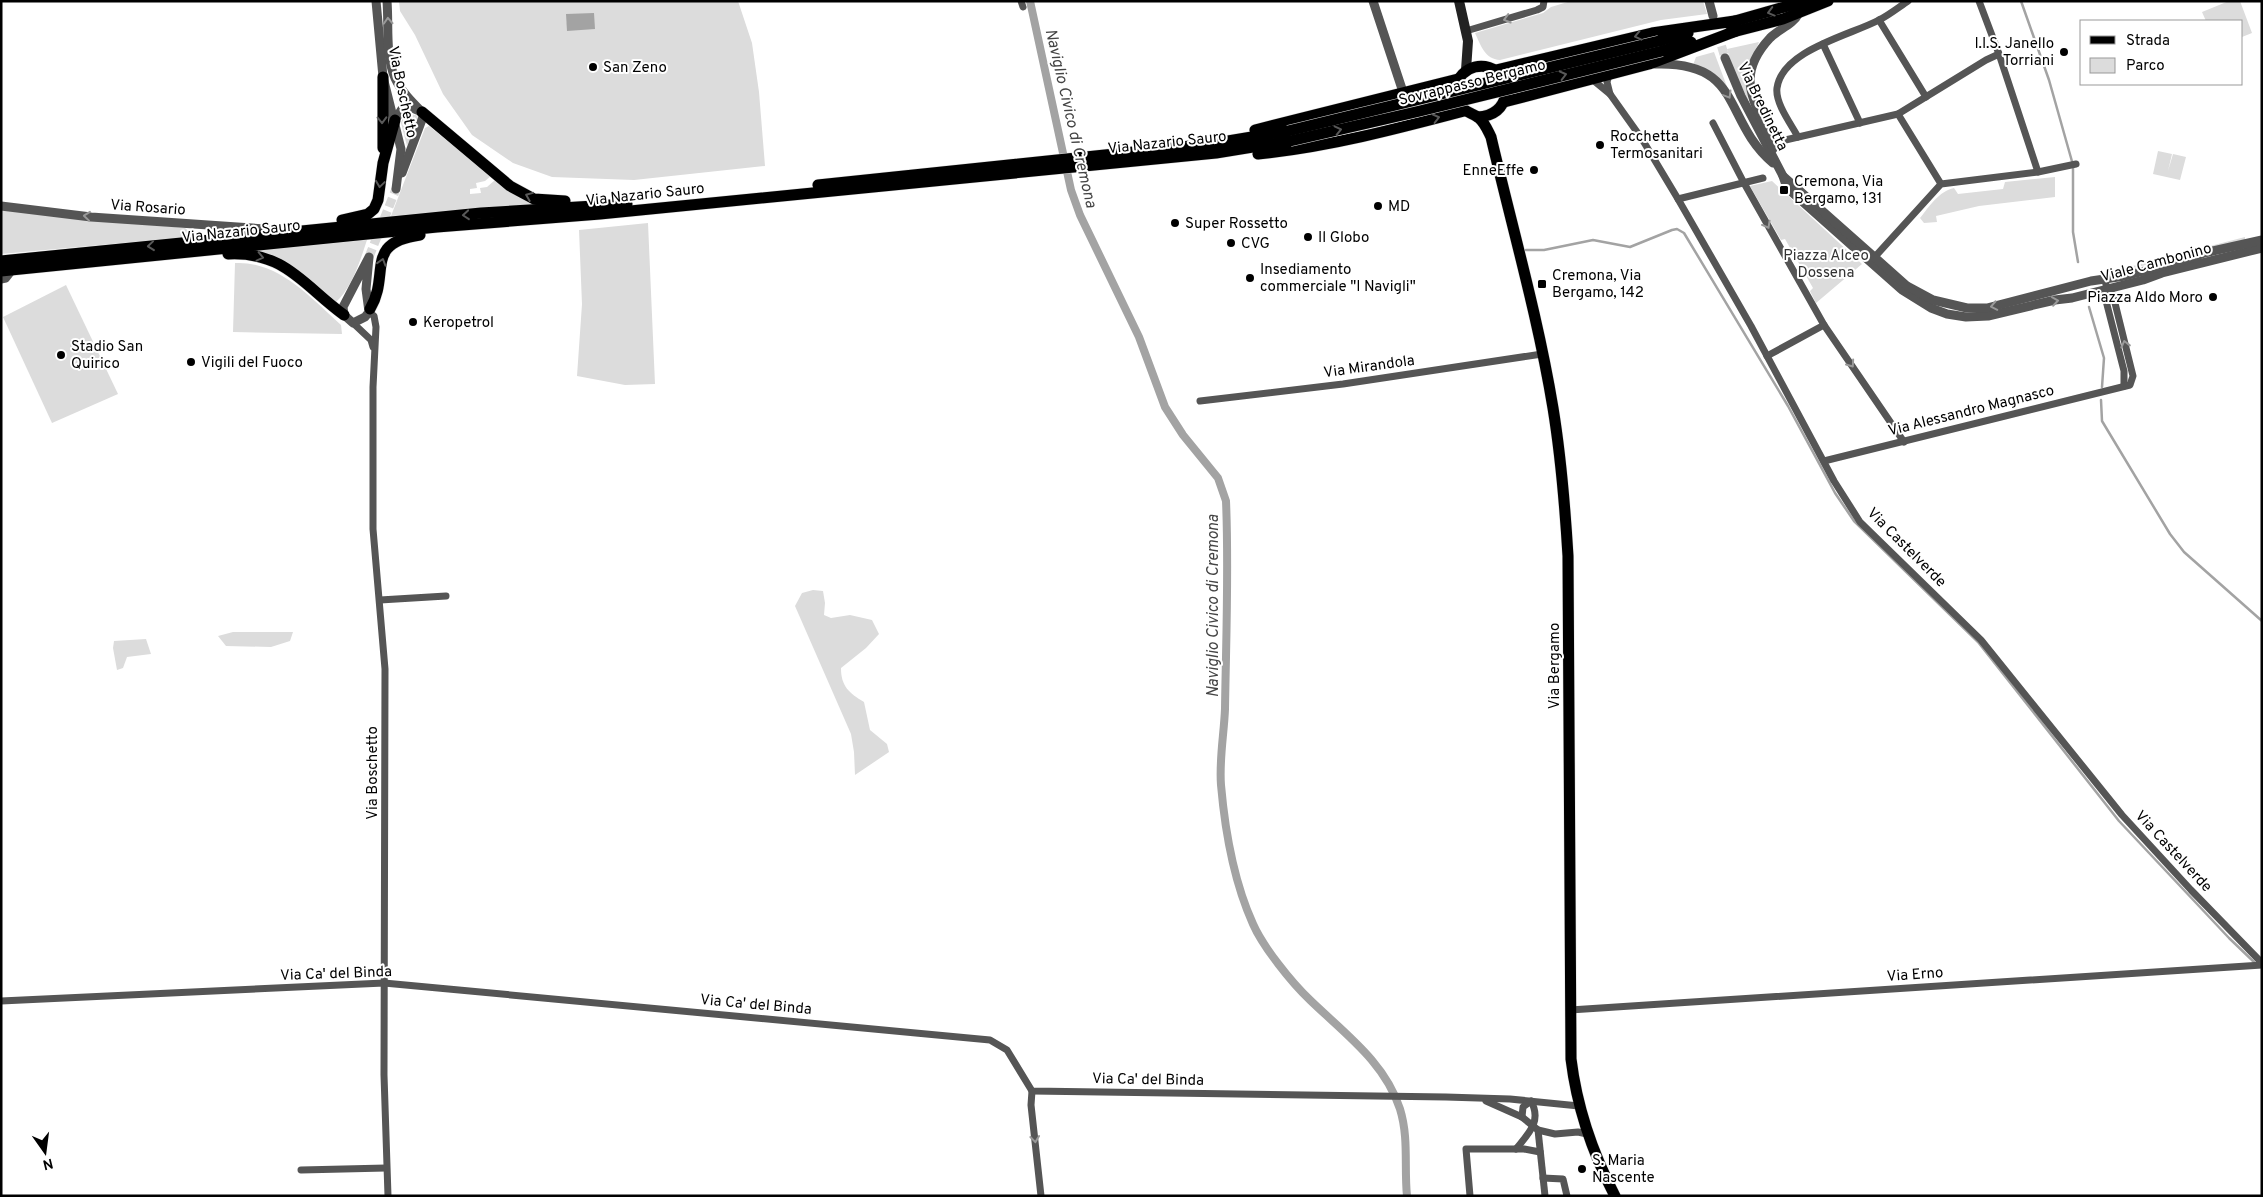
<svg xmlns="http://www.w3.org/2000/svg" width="2263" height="1197" font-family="Overpass,sans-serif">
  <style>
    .green { fill: #dcdcdc }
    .water { fill: #a3a3a3 }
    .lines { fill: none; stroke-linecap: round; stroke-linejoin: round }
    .stream { stroke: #a3a3a3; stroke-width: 2.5 }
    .canal { stroke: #a3a3a3; stroke-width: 8 }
    .tertiary-tunnel { stroke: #d9d9d9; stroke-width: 9; stroke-dasharray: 9 4.5; stroke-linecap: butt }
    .primary-casing { stroke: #dbdbdb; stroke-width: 12 }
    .trunk-casing { stroke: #dbdbdb; stroke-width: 12 }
    .minor { stroke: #555; stroke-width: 7 }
    .tertiary { stroke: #555; stroke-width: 9 }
    .secondary { stroke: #222; stroke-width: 10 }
    .primary { stroke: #000; stroke-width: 11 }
    .trunk { stroke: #000; stroke-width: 11 }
    .trunk-bridge-casing { stroke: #dbdbdb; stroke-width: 12; stroke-linecap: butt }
    .trunk-bridge { stroke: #000; stroke-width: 11 }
    .oneway { stroke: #595959 }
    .oneway2 { stroke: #999 }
    .poi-dot { fill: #000; stroke: #fff; stroke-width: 2 }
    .labels { text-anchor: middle; stroke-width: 4; stroke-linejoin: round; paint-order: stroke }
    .poi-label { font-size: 15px; fill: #000; stroke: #fff; text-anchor: start }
    .street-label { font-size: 15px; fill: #000; stroke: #fff }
    .park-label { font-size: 15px; fill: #333; stroke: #fff }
    .water-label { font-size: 16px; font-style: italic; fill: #444; stroke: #fff }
  </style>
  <rect width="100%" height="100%" fill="#fff"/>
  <g class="green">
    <polygon points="399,1 738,1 752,43 759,92 765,166 634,180 552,177 513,163 472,135 443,94 415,35 400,11"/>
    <path d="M 1571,1 L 1703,1 L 1707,14 L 1661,20 L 1500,60 C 1485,59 1481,46 1475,33 L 1543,13 L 1551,7 Z"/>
    <polygon points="2229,1 2240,1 2252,33 2242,37 2242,21 2206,21 2202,12"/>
    <polygon points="1759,42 1745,76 1748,100 1733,69 1727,49"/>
    <polygon points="1714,52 1729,92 1693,65 1696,57"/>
    <polygon points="409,114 416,115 419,118 407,146 401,123 403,117"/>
    <polygon points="429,126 491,176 485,181 476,183 477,188 470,189 470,194 481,193 480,188 487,187 495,180 543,204 391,216 425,128"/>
    <polygon points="2158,151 2172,154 2168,171 2173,154 2186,157 2180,180 2153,174"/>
    <path d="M 2055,177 L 2055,197 L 1979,206 L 1936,216 L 1937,222 L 1924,223 L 1920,218 C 1929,207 1939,191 1954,188 L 1958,194 L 2003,189 L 2005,182 Z"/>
    <polygon points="1772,181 1862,264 1816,303 1810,291 1813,288 1785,239 1781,240 1750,186"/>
    <polygon points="1,210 185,228 191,233 189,237 1,254"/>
    <polygon points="648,223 655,384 625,385 577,376 582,304 579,230"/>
    <polygon points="2245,237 2245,240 2134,268 2134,270 2126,273 2125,268"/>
    <path d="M 367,240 C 360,261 352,288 335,303 C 305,275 290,261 250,251 Z"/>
    <path d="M 235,263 C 279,261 311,298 341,325 L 342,334 L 233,332 Z"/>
    <polygon points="66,285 118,394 52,423 3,317"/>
    <path d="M 813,590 L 823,591 L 825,603 L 824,615 L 831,618 L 850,615 L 872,620 L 879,634 L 866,648 L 841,668 C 841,686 849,693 864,702 L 870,730 L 887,744 L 889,752 L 855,775 L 854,752 L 851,734 L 795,606 L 802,593 Z"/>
    <polygon points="233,632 293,632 290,641 271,647 226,646 218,636"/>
    <polygon points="146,639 151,654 127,657 123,668 117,670 113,648 114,641"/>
  </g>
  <polygon class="water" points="594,13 595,29 567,31 566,14"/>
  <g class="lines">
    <g class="stream">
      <polyline points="2021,1 2049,80 2073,165 2073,232 2078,262"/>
      <polyline points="1526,250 1544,250 1593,240 1630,247 1672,230 1677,229 1684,233 1788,406 1835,493 1854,521 1978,642 2119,821 2229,938 2254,962"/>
      <polyline points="2089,307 2104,358 2102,387"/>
      <polyline points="2101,400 2102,421 2170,534 2184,552 2262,621"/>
    </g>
    <path class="canal" d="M 1030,1 L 1071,190 L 1080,215 L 1139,337 L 1165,407 L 1183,435 L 1218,478 L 1226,501 C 1229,570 1226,640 1225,709 C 1224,734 1219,760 1221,785 C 1225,831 1234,882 1253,924 C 1263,947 1292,983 1310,1000 C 1344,1033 1385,1062 1400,1109 C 1409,1138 1404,1167 1407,1196"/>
    <g class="tertiary-tunnel">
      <polyline points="1714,20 1725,58"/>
      <polyline points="369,257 396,189"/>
    </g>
    <g class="primary-casing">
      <g id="primary">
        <path d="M 1456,88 C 1460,65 1487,59 1502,76"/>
        <path d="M 1458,103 C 1464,113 1472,112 1479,118 C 1485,123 1488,131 1491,137 C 1512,227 1538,317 1553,408 C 1561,457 1565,506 1568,556 L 1571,1059 C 1577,1108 1592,1152 1615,1196"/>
        <path d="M 1478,117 C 1493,116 1503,109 1506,94"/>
      </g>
    </g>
    <g class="trunk-casing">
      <g id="trunk">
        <polyline points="1728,23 1806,1"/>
        <polyline points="1729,33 1783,19 1828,1"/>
        <polyline points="1659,41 1688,33"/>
        <polyline points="1662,51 1691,42"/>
        <polyline points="1496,70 1652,33 1735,21"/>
        <polyline points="1504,102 1649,64 1736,31"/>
        <polyline points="422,112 510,186 534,199 565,201"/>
        <polyline points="1255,130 1458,79"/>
        <polyline points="383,148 383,77"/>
        <path d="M 1258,154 C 1328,147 1396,129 1464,111"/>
        <polyline points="818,185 1210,144 1288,131"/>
        <polyline points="342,220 368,214 374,209 378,200 383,163 395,120"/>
        <path d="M 228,254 C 285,251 304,286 344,315"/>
        <polyline points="1,261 481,213 627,204"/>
        <polyline points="1,271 437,227 600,214 1216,153 1290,141"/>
        <path d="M 370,309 C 391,274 363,243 420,235"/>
      </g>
    </g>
    <g class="minor">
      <polyline points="1021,1 1023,7"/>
      <polyline points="1979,1 1999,54 2038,172"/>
      <polyline points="1879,20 1926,97"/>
      <polyline points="1466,31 1537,10 1543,7 1544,1"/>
      <polyline points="1823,44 1860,123"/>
      <polyline points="1609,75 1607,82 1610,94 1642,139 1678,199 1751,326 1834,481 1860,522 1981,640 2122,815 2191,890 2262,963"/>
      <polyline points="1593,80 1610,94"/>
      <polyline points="1898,114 1941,184"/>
      <polyline points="1713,123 1744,183 1824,325 1904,442"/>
      <path d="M 1798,137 C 1791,124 1775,103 1777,88 C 1782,50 1851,35 1879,20 C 1889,15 1899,7 1908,1"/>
      <polyline points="1781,141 1898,114 1986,60 1999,54"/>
      <polyline points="1678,199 1763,178"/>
      <polyline points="1872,260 1941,184 2038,172 2076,164"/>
      <polyline points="1,280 6,279 13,270"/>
      <polyline points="2107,289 2105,297 2124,371 2124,386"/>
      <polyline points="369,312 374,316 376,327 373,387 373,529 385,669 384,1075 388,1196"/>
      <polyline points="353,323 371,340 373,347"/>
      <polyline points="1767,356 1824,325"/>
      <polyline points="1200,401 1343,384 1542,354"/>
      <polyline points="1824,461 2130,385 2133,376 2113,295 2107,289 2105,280"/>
      <polyline points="380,600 446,596"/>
      <polyline points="1,1001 384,983 990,1040 1007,1050 1032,1091 1446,1097 1510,1099 1579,1106"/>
      <polyline points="1570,1010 2262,965"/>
      <polyline points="1032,1091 1031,1105 1041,1196"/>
      <polyline points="1486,1101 1522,1117 1538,1130 1555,1134 1578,1132 1587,1134"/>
      <polyline points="1538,1130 1545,1196"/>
      <path d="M 1516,1149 C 1529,1133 1542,1121 1531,1101 L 1523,1107 L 1522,1117"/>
      <polyline points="301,1170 386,1168"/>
      <polyline points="1543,1178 1563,1179 1567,1196"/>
      <polyline points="1470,1196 1466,1149 1524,1149 1540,1152"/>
    </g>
    <g class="tertiary">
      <polyline points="376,1 383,77 401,149 396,189"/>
      <path d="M 387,1 C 389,26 385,55 395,78 C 401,91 412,102 422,112"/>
      <polyline points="1373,1 1405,98"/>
      <polyline points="1709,1 1713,16"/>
      <polyline points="1725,58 1741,96 1783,176 1787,188 1902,290 1931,308 1947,314 1966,317 1988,316 2055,300 2072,298 2143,280 2162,273 2262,248"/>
      <path d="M 1655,64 C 1744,61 1722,120 1773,163"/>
      <polyline points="395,120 402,109 410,107 422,112 423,117 402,173"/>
      <path d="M 1773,149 C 1759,105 1731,80 1770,38 C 1779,29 1793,25 1799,13"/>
      <polyline points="1783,176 1907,286 1933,300 1967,308 1987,308 2091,281 2125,276 2186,260 2204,253 2262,240"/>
      <polyline points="1,206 91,217 280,230"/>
      <polygon points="369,257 366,289 369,312 365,317 353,323 344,315 343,307"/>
    </g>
    <polyline class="secondary" points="1459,1 1468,41 1466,70"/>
    <use href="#primary" class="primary"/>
    <use href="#trunk" class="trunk"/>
    <g class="trunk-bridge-casing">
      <g id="trunk-bridge">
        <polyline points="1288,131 1659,41"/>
        <polyline points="1290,141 1420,111 1662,51"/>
      </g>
    </g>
    <use href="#trunk-bridge" class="trunk-bridge"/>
  </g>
  <defs><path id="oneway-chevron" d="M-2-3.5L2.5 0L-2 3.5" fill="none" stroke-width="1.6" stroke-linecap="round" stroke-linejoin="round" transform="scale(1.25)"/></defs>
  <g class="oneway">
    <use href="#oneway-chevron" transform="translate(1771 12) rotate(165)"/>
    <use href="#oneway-chevron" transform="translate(1638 36) rotate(167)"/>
    <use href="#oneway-chevron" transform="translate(1563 75) rotate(-14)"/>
    <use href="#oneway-chevron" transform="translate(1436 118) rotate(-14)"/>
    <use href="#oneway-chevron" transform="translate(382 120) rotate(89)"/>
    <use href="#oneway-chevron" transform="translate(1338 130) rotate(-13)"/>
    <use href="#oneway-chevron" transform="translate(380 184) rotate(98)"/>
    <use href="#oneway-chevron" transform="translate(529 196) rotate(-158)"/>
    <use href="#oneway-chevron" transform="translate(466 215) rotate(175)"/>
    <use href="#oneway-chevron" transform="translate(151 246) rotate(174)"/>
    <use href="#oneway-chevron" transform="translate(260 257) rotate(13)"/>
    <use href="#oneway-chevron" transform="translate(382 262) rotate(-73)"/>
  </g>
  <g class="oneway2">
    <use href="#oneway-chevron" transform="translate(1507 19) rotate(164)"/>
    <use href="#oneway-chevron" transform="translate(388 21) rotate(-93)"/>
    <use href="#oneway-chevron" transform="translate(1728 95) rotate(59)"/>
    <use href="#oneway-chevron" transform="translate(87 216) rotate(-174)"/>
    <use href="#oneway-chevron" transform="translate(1767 225) rotate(61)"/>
    <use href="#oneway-chevron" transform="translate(2055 301) rotate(-8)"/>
    <use href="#oneway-chevron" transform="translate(1994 306) rotate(169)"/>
    <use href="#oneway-chevron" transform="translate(2125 344) rotate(-104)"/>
    <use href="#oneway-chevron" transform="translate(1851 364) rotate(55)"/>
    <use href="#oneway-chevron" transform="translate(1035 1139) rotate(84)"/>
  </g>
  <g class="poi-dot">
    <circle cx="2064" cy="52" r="5"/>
    <circle cx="593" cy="67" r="5"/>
    <circle cx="1600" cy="145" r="5"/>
    <circle cx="1534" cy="170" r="5"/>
    <rect x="1779" y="185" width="10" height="10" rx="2.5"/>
    <circle cx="1378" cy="206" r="5"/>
    <circle cx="1175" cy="223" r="5"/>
    <circle cx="1308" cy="237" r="5"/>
    <circle cx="1231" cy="243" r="5"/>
    <circle cx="1250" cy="278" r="5"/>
    <rect x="1537" y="279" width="10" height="10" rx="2.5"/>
    <circle cx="2213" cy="297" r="5"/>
    <circle cx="413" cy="322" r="5"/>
    <circle cx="61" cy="355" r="5"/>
    <circle cx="191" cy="362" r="5"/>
    <circle cx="1582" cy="1169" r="5"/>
  </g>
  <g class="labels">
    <g class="poi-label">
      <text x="2054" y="48" text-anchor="end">I.I.S. Janello<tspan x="2054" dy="17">Torriani</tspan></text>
      <text x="603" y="72">San Zeno</text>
      <text x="1610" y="141">Rocchetta<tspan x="1610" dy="17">Termosanitari</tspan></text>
      <text x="1524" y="175" text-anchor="end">EnneEffe</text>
      <text x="1794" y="186">Cremona, Via<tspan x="1794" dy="17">Bergamo, 131</tspan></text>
      <text x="1388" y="211">MD</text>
      <text x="1185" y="228">Super Rossetto</text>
      <text x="1318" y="242">Il Globo</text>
      <text x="1241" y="248">CVG</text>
      <text x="1260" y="274">Insediamento<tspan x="1260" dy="17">commerciale "I Navigli"</tspan></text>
      <text x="1552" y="280">Cremona, Via<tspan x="1552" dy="17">Bergamo, 142</tspan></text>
      <text x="2203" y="302" text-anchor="end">Piazza Aldo Moro</text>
      <text x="423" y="327">Keropetrol</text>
      <text x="71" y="351">Stadio San<tspan x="71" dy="17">Quirico</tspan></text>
      <text x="201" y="367">Vigili del Fuoco</text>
      <text x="1592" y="1165">S. Maria<tspan x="1592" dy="17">Nascente</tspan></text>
    </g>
    <g class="street-label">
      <text transform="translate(1472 82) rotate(-14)" y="5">Sovrappasso Bergamo</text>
      <text transform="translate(403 92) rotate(78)" y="5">Via Boschetto</text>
      <text transform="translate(1763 106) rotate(64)" y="5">Via Bredinetta</text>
      <text transform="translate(1167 142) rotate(-6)" y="5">Via Nazario Sauro</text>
      <text transform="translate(645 194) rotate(-6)" y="5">Via Nazario Sauro</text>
      <text transform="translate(148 207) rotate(4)" y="5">Via Rosario</text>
      <text transform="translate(241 231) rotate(-6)" y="5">Via Nazario Sauro</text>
      <text transform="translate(2156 262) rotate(-15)" y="5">Viale Cambonino</text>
      <text transform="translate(1369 366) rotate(-8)" y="5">Via Mirandola</text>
      <text transform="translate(1971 410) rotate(-14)" y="5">Via Alessandro Magnasco</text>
      <text transform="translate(1907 547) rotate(45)" y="5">Via Castelverde</text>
      <text transform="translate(1554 666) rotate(-90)" y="5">Via Bergamo</text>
      <text transform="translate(372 773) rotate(-90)" y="5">Via Boschetto</text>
      <text transform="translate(2174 851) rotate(47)" y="5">Via Castelverde</text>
      <text transform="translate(336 973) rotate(-2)" y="5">Via Ca' del Binda</text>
      <text transform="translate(1915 974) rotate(-4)" y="5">Via Erno</text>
      <text transform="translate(756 1004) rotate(5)" y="5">Via Ca' del Binda</text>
      <text transform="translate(1148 1079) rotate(1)" y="5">Via Ca' del Binda</text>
    </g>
    <g class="park-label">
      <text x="1826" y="260">Piazza Alceo<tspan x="1826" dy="17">Dossena</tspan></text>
    </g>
    <g class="water-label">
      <text transform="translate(1072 118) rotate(77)" y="6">Naviglio Civico di Cremona</text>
      <text transform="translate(1212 606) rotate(-90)" y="6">Naviglio Civico di Cremona</text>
    </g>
  </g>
  <rect width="2263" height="1197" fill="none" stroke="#000000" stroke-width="5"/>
  <rect x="2080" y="20" width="162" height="65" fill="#ffffff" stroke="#999999"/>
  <rect x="2090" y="36" width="25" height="8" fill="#000000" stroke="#999999"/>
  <text x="2126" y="45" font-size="15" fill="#000000">Strada</text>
  <rect x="2090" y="58" width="25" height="15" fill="#dcdcdc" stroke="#999999"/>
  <text x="2126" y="70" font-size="15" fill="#000000">Parco</text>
  <g transform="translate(45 1152) rotate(166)" stroke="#ffffff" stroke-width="4" paint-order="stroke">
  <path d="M0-4L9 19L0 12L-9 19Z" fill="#000000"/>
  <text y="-8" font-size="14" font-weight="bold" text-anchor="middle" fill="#000000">N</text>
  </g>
</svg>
